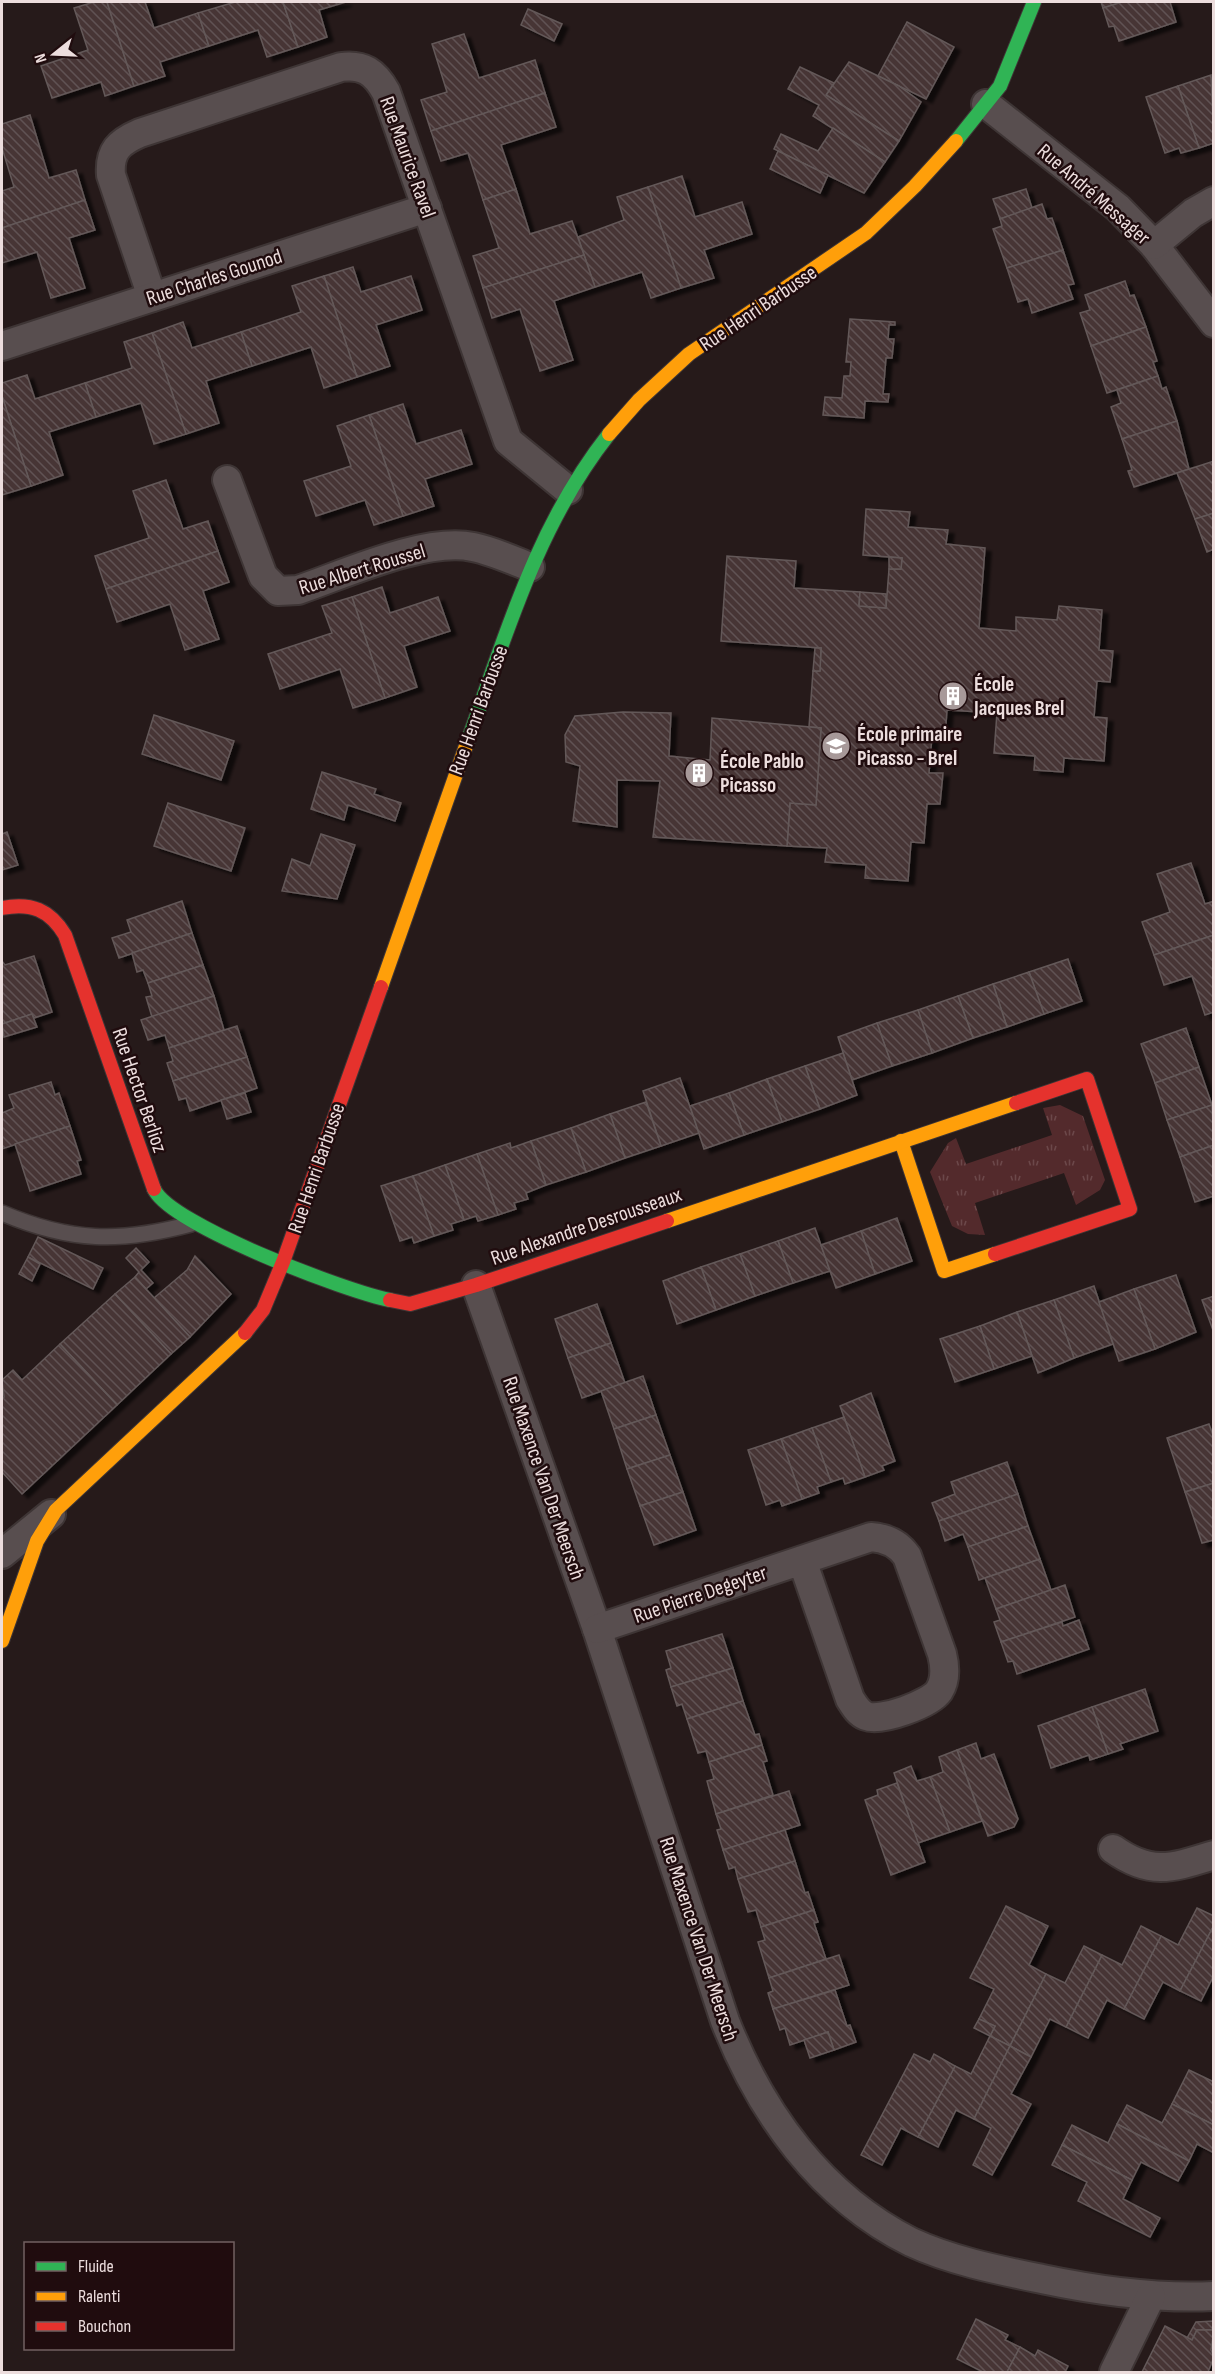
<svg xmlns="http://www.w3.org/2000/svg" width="1215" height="2374" font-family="'Sofia Sans Condensed',sans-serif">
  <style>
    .grass { fill: url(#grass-tufts) }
    .building { fill: url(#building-back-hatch); stroke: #645959; stroke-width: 1.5; filter: url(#shadow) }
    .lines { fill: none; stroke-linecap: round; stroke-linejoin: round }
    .lane-casing { stroke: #3e3535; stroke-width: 18 }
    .street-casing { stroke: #3e3535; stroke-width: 32 }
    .fast-casing { stroke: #3e3535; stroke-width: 16 }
    .slow-casing { stroke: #3e3535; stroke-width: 16 }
    .jam-casing { stroke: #3e3535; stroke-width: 16 }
    .lane { stroke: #584e4f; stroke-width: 15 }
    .street { stroke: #584e4f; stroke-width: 28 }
    .fast { stroke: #30b455; stroke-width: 14 }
    .slow { stroke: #ff9f0a; stroke-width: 14 }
    .jam { stroke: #e5322d; stroke-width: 14 }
    .labels { text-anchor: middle; stroke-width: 5; stroke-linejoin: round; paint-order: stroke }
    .street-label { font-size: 21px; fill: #ecdddd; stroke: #200c0e }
    .poi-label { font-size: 21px; font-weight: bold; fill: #ecdddd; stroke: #200c0e; text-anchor: start }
  </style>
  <defs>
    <pattern id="grass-tufts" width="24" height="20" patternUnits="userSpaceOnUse" patternTransform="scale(1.5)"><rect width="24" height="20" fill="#532a2c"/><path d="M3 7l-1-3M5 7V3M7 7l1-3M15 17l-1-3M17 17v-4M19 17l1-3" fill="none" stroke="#6c484a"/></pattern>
    <pattern id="building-back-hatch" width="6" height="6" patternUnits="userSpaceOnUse" patternTransform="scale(1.5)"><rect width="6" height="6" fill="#463536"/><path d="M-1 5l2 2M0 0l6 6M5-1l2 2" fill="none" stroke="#615253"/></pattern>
    <filter id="shadow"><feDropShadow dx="6" dy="4" stdDeviation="1.5" flood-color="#0009"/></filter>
  </defs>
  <rect width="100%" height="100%" fill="#261a1a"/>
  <polygon class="grass" points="1060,1105 1083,1116 1105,1180 1100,1190 1076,1205 1064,1173 975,1203 985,1235 968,1234 952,1226 930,1172 948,1143 956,1138 966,1164 1052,1135 1043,1108"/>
  <g class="building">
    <polygon points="94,2 107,2 134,86 105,96 101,82 52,98 41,66 88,50 74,8"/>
    <polygon points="107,2 145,2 154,28 198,13 209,46 160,62 165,76 134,86"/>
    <polygon points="235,2 283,2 298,47 267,57 258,30 209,46 198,13"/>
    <polygon points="283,2 346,2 319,10 327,37 298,47"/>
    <polygon points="1101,2 1122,2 1103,8"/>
    <polygon points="1122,2 1170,2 1176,22 1119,41 1114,26 1109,27 1103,8"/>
    <polygon points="528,9 562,24 554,41 521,25"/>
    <polygon points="907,22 954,47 926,99 878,76"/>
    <polygon points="464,34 479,78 535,60 545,93 431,131 421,100 447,92 432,44"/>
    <polygon points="849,62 899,86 921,102 899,141 826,95"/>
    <polygon points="800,67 834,83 826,95 899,141 885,162 813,116 819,105 788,89"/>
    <polygon points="1211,75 1214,143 1199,148 1178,86"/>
    <polygon points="1178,86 1199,148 1181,153 1179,148 1165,153 1146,97"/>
    <polygon points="545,93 556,127 501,145 516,189 483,200 468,153 441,161 431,131"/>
    <polygon points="30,115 49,178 76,170 85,200 2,228 2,191 14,187 2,148 2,124"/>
    <polygon points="833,128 885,162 864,193 774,149 781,134 818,151"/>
    <polygon points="778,151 828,175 820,193 770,169"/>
    <polygon points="682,176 695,217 742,202 752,234 704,250 714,278 681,288 648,187"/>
    <polygon points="648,187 681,288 651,298 642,272 595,287 578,237 624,220 617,197"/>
    <polygon points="516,189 530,234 572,221 584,255 483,288 473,256 499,248 483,200"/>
    <polygon points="1026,189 1032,208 1000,219 993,199"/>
    <polygon points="85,200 95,230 69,238 85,288 51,298 37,252 2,263 2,228"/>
    <polygon points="1042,204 1047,219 1052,218 1063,250 1007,268 993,229 1002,226 1000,219"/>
    <polygon points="1063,250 1074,284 1068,285 1073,299 1032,313 1028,299 1018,302 1007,268"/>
    <polygon points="584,255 595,287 554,301 573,360 540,371 520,309 492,318 483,288"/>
    <polygon points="353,267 361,292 411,276 422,310 376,325 390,366 357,377 324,276"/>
    <polygon points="324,276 357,377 324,388 311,347 252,366 241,332 301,312 292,286"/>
    <polygon points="1125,281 1130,296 1134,295 1146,327 1091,346 1080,313 1090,310 1085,295"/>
    <polygon points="850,319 895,322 895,325 889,325 888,339 894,339 892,358 886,358 883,394 889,394 888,402 865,401 864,418 823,415 825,397 842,398 844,376 850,376 851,362 846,362"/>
    <polygon points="183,322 192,348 241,332 252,366 206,381 219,423 186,434 152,333"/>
    <polygon points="1146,327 1157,361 1153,362 1158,376 1107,393 1091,346"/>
    <polygon points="152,333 186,434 154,444 141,403 96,417 85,383 132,368 124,342"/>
    <polygon points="27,375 35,399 85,383 96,417 49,432 63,475 31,486 2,396 2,383"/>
    <polygon points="1158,376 1162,389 1166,387 1177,421 1122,439 1111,407 1121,403 1117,390"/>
    <polygon points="2,396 31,486 2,495"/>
    <polygon points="403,404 416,444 461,430 472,464 425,479 434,506 403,516 369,415"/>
    <polygon points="369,415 403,516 374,525 365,500 316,516 304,481 351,466 337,426"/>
    <polygon points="1177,421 1189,469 1134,487 1128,471 1132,470 1122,439"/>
    <polygon points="1214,461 1214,513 1195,519 1177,473"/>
    <polygon points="166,480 183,529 208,521 218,551 106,589 95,556 149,538 133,491"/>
    <polygon points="866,509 910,512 908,527 948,530 946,544 985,548 979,628 1016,631 1016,617 1057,620 1059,606 1102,610 1099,650 1113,651 1110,682 1097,681 1094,717 1107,718 1104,761 1064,758 1063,772 1034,770 1035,756 994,753 997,713 947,710 945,737 932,736 929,773 943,773 940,804 927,804 924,843 911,842 908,881 865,878 866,865 825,862 827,848 787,846 790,803 816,805 821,728 809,727 813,671 820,671 821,648 721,641 727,556 796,561 794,588 860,592 859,606 886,608 889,569 901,569 902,558 863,555"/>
    <polygon points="1214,513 1214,549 1207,552 1195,519"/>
    <polygon points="218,551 229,582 203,591 219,639 185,650 170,604 117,622 106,589"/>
    <polygon points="889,557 902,558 901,569 889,569"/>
    <polygon points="382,587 390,613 438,597 450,631 404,646 417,687 385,698 352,597"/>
    <polygon points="860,592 886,594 886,608 859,606"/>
    <polygon points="352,597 385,698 353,708 340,669 280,689 268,654 332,633 322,606"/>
    <polygon points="815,648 821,648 820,671 813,671"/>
    <polygon points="623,712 671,713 669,756 710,760 712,718 821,728 816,805 790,803 787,846 653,837 660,781 617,780 617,827 573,821 580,766 566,762 565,735 575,716"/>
    <polygon points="154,715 234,741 221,780 142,754"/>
    <polygon points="322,772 376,789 374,794 401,803 395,821 348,805 344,820 311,809"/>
    <polygon points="168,803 245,828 231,871 154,846"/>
    <polygon points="7,832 18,865 2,870 2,834"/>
    <polygon points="321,834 355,845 337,899 282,891 292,859 310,866"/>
    <polygon points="1191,863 1205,904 1214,901 1214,935 1154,955 1142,922 1170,912 1157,874"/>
    <polygon points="182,901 192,933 119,958 112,938 131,932 127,920"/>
    <polygon points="192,933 203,965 148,983 143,970 137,972 132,953"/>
    <polygon points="1214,935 1214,1012 1205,1015 1192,976 1164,985 1154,955"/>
    <polygon points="34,956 52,1012 34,1018 32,1014 2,1024 2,961 5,965"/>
    <polygon points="1068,959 1082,1001 1044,1014 1029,972"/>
    <polygon points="203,965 214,996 152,1017 146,997 152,996 148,983"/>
    <polygon points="1029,972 1044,1014 1007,1027 993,984"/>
    <polygon points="993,984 1007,1027 973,1038 958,996"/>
    <polygon points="214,996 224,1030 169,1048 165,1035 148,1040 141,1020"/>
    <polygon points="958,996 973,1038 932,1053 918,1010"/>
    <polygon points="918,1010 932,1053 892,1066 877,1023"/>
    <polygon points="32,1014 37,1027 4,1037 2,1024"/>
    <polygon points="877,1023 892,1066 852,1080 838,1037"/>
    <polygon points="237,1026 247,1057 173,1081 167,1063 173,1061 169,1048"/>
    <polygon points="1186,1028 1199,1067 1155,1083 1141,1044"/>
    <polygon points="843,1053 857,1095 820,1109 805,1066"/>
    <polygon points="247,1057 257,1088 190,1111 186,1098 179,1100 173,1081"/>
    <polygon points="805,1066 820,1109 782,1122 767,1079"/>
    <polygon points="1199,1067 1212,1105 1167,1120 1155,1083"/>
    <polygon points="680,1078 699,1133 661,1146 643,1091"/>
    <polygon points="767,1079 782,1122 744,1135 729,1093"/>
    <polygon points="51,1082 55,1095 59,1093 70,1126 2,1149 2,1113 14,1108 9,1095"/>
    <polygon points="245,1093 251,1112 227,1119 221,1100"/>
    <polygon points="729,1093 744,1135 704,1149 690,1106"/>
    <polygon points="646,1102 661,1146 625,1158 610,1114"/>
    <polygon points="1212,1105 1214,1145 1180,1157 1167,1120"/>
    <polygon points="610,1114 625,1158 586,1172 571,1128"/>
    <polygon points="70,1126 81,1160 77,1161 81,1174 30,1191 15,1144"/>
    <polygon points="571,1128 586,1172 546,1185 531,1141"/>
    <polygon points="531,1141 546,1185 526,1193 528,1199 514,1203 516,1209 498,1215 477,1154 510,1143 511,1148"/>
    <polygon points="1214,1145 1214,1196 1195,1202 1180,1157"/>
    <polygon points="477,1154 498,1215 478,1221 476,1216 464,1220 445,1165"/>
    <polygon points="445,1165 464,1220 451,1224 453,1230 434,1236 413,1176"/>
    <polygon points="413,1176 434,1236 414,1243 412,1237 400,1241 381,1186"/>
    <polygon points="897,1218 912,1261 875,1274 861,1231"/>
    <polygon points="815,1228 830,1271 793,1283 778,1241"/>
    <polygon points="861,1231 875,1274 836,1288 821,1245"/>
    <polygon points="38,1237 103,1268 93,1289 28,1257"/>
    <polygon points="778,1241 793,1283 755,1296 740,1254"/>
    <polygon points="136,1248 149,1262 141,1270 153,1283 146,1289 135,1277 139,1272 126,1258"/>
    <polygon points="740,1254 755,1296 716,1310 701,1267"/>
    <polygon points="195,1256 231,1294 190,1337 154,1298 187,1270"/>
    <polygon points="28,1257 40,1264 32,1281 19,1274"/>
    <polygon points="701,1267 716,1310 677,1324 663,1281"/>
    <polygon points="1176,1275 1196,1332 1155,1349 1134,1289"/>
    <polygon points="135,1277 190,1337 171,1354 115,1294"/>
    <polygon points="1094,1286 1113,1344 1074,1358 1054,1300"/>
    <polygon points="1134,1289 1155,1349 1119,1361 1099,1302"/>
    <polygon points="115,1294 171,1354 117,1405 60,1344"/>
    <polygon points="1214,1296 1214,1333 1202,1300"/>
    <polygon points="1054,1300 1074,1358 1038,1373 1017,1312"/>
    <polygon points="597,1304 611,1343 568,1358 555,1319"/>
    <polygon points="1017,1312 1032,1356 994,1369 980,1326"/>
    <polygon points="980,1326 994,1369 955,1382 940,1339"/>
    <polygon points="611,1343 625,1383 582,1398 568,1358"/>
    <polygon points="60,1344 117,1405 22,1494 2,1472 2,1399 4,1397 2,1380 13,1370 22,1380"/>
    <polygon points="643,1376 656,1415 614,1429 601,1391"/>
    <polygon points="871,1393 895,1461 882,1466 884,1470 865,1477 840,1406"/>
    <polygon points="656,1415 670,1455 627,1469 614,1429"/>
    <polygon points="844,1417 865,1477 845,1484 843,1478 831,1482 812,1428"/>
    <polygon points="1209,1424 1214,1438 1214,1483 1185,1492 1167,1438"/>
    <polygon points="812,1428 831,1482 817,1487 819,1493 802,1499 781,1439"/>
    <polygon points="781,1439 802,1499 782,1506 780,1500 766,1505 748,1450"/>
    <polygon points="670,1455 683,1492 640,1506 627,1469"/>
    <polygon points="1007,1462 1018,1494 939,1521 932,1503 955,1494 951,1482"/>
    <polygon points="1214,1483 1214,1540 1202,1543 1185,1492"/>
    <polygon points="683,1492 696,1530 654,1545 640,1506"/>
    <polygon points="1018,1494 1028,1526 968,1547 963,1534 945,1541 939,1521"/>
    <polygon points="1028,1526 1040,1559 979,1580 968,1547"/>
    <polygon points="1040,1559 1051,1590 996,1609 985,1578"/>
    <polygon points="1065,1585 1075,1617 1001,1642 994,1622 1000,1620 996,1609"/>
    <polygon points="1079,1620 1089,1649 1017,1674 1013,1661 1008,1662 1001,1642 1062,1622 1063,1626"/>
    <polygon points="722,1634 733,1668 671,1687 666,1670 671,1668 666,1651"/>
    <polygon points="733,1668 743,1701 687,1719 682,1704 677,1706 671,1687"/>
    <polygon points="1145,1689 1158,1731 1120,1744 1123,1749 1108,1754 1092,1707"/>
    <polygon points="743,1701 755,1735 759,1734 762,1745 709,1762 706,1751 698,1753 687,1719"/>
    <polygon points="1092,1707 1108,1754 1090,1760 1089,1755 1051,1768 1038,1726"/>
    <polygon points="976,1743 981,1759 994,1754 1018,1819 1014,1827 988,1836 957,1750"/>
    <polygon points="762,1745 767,1761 763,1762 773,1795 716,1814 707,1781 714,1779 709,1762"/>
    <polygon points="957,1750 982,1821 950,1832 930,1777 943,1772 939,1757"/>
    <polygon points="911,1766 917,1781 930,1777 950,1832 918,1843 894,1773"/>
    <polygon points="897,1783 925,1862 891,1875 865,1800 878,1795 877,1790"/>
    <polygon points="789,1791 800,1825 723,1850 717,1830 721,1829 716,1814"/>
    <polygon points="785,1830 795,1861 738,1879 735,1867 729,1869 723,1850"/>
    <polygon points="795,1861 805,1893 808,1892 814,1910 761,1927 756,1910 748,1912 738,1879"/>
    <polygon points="1006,1906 1048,1926 1029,1965 1046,1974 1010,2046 990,2036 995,2026 979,2019 994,1989 970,1978"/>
    <polygon points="1197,1908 1214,1916 1214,1925 1180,1991 1163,1982 1144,2019 1124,2009 1161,1936 1178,1945"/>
    <polygon points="814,1910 818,1922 814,1923 826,1959 769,1978 758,1942 765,1940 761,1927"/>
    <polygon points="1214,1925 1214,1975 1201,2001 1180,1991"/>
    <polygon points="1141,1926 1161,1936 1124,2009 1107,2000 1088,2038 1066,2027 1102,1955 1122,1965"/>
    <polygon points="1084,1946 1102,1955 1066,2027 1050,2019 1031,2057 1010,2046 1046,1974 1065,1983"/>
    <polygon points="839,1955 849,1985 773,2009 768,1993 773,1991 769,1978"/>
    <polygon points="835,1990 847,2026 850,2025 856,2042 834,2050 828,2032 790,2045 785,2028 780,2030 773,2009"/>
    <polygon points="979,2019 995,2026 990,2036 974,2028"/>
    <polygon points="828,2032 834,2050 810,2058 804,2040"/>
    <polygon points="990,2036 1010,2046 974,2119 956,2110 938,2147 918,2137 955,2066 971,2074"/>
    <polygon points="1010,2046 1031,2057 1011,2094 1031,2104 992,2175 973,2165 991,2128 974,2119"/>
    <polygon points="914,2054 930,2062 934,2054 955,2066 918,2137 901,2128 882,2165 861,2155"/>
    <polygon points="1189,2070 1214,2082 1214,2125 1172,2104"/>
    <polygon points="1172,2104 1214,2125 1214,2153 1197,2144 1189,2161 1117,2124 1127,2105 1162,2123"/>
    <polygon points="1117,2124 1189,2161 1178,2181 1141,2162 1132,2180 1062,2145 1072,2125 1108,2143"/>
    <polygon points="1062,2145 1132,2180 1123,2199 1160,2218 1150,2237 1078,2201 1087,2182 1052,2165"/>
    <polygon points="976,2319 1008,2335 1005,2340 1020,2347 1007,2372 983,2372 957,2359"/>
    <polygon points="1214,2321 1214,2330 1197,2330 1192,2340 1187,2338 1196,2322"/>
    <polygon points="1165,2326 1192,2340 1197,2330 1214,2330 1211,2350 1214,2357 1208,2372 1142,2372"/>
    <polygon points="1020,2347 1035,2356 1038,2350 1068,2366 1065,2372 1007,2372"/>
  </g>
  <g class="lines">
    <g class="lane-casing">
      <path id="lane" d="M 2,1213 C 70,1242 120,1243 191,1224"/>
    </g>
    <g class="street-casing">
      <g id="street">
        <polyline points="986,104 1118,208 1154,245 1214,323"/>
        <polyline points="1154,245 1193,213 1214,201"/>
        <path d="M 152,297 L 111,175 C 109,151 119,142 140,133 L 341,67 C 363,64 375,72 386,92 L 508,441 L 568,490"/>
        <polyline points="2,346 427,208"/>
        <path d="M 227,480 L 263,576 L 278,591 L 298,590 C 345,574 425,537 473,547 C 493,551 512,560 530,567"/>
        <path d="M 476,1285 L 597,1629 L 725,2021 C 761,2113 821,2197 911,2242 C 952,2261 998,2270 1042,2279 C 1099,2291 1156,2299 1214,2296"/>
        <polyline points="2,1554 51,1514"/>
        <path d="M 597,1629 L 871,1537 C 886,1538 898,1543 907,1556 L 942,1654 C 945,1666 946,1680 939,1691 C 930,1704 881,1722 866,1716 C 858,1713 854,1705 850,1699 L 802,1560"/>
        <path d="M 1113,1849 C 1151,1876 1172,1868 1214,1855"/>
        <polyline points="1114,2372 1151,2296"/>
      </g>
    </g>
    <g class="fast-casing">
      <g id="fast">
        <polyline points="956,141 1000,86 1034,2"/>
        <path d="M 467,743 C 506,635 537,525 609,434"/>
        <path d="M 154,1189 C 170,1225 348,1292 390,1300"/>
      </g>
    </g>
    <g class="slow-casing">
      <g id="slow">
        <polyline points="609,434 639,400 689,354 866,233 915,186 956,141"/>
        <polyline points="381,987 467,743"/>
        <polyline points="901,1141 944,1271 995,1254"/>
        <polyline points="667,1221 1016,1103"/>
        <polyline points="2,1641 37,1541 56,1510 245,1333"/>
      </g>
    </g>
    <g class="jam-casing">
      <g id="jam">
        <path d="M 2,908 C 31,902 50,910 65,935 L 154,1189"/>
        <polyline points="995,1254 1130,1209 1087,1079 1016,1103"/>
        <polyline points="390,1300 410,1304 476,1285 667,1221"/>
        <polyline points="245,1333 263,1310 283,1262 381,987"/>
      </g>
    </g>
    <use href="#lane" class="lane"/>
    <use href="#street" class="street"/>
    <use href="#fast" class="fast"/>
    <use href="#slow" class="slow"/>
    <use href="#jam" class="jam"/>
  </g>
  <defs>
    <g id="building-disc" transform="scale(1.5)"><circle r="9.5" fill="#a79999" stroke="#200c0e"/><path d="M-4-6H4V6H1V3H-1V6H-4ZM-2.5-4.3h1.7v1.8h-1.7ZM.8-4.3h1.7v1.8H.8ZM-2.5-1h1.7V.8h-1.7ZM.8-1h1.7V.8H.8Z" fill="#fff"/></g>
    <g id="school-disc" transform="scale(1.5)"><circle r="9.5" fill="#a79999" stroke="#200c0e"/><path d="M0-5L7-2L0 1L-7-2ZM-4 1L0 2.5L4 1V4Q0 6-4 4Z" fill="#fff"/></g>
  </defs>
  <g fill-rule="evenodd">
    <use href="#building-disc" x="953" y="696"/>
    <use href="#school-disc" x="836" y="746"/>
    <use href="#building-disc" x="699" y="773"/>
  </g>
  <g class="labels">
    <g class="street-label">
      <text transform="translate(408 157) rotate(70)" y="7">Rue Maurice Ravel</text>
      <text transform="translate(1094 194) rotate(41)" y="7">Rue André Messager</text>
      <text transform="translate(214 277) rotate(-18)" y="7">Rue Charles Gounod</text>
      <text transform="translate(758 308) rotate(-34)" y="7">Rue Henri Barbusse</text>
      <text transform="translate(362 569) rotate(-17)" y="7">Rue Albert Roussel</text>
      <text transform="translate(478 710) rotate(-70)" y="7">Rue Henri Barbusse</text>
      <text transform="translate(140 1090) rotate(71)" y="7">Rue Hector Berlioz</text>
      <text transform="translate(316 1168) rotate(-71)" y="7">Rue Henri Barbusse</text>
      <text transform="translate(586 1226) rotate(-19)" y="7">Rue Alexandre Desrousseaux</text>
      <text transform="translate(544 1478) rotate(71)" y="7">Rue Maxence Van Der Meersch</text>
      <text transform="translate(700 1594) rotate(-19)" y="7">Rue Pierre Degeyter</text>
      <text transform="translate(699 1939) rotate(72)" y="7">Rue Maxence Van Der Meersch</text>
    </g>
    <g class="poi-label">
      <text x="974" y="691">École<tspan x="974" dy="24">Jacques Brel</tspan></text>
      <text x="857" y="741">École primaire<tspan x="857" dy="24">Picasso - Brel</tspan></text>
      <text x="720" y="768">École Pablo<tspan x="720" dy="24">Picasso</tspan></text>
    </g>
  </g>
  <rect width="1215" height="2374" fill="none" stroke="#ecdddd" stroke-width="6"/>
  <rect x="24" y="2242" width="210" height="108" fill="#200c0e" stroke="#726061" stroke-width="1.5"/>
  <rect x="36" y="2262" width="30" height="9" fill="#30b455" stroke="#726061" stroke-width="1.5"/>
  <text x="78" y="2272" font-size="18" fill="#ecdddd">Fluide</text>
  <rect x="36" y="2292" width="30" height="9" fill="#ff9f0a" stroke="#726061" stroke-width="1.5"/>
  <text x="78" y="2302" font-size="18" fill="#ecdddd">Ralenti</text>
  <rect x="36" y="2322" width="30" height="9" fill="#e5322d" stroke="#726061" stroke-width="1.5"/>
  <text x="78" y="2332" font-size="18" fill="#ecdddd">Bouchon</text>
  <g transform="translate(54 54) rotate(252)" stroke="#200c0e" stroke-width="4.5" paint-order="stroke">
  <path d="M0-4.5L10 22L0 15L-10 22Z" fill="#ecdddd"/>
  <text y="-9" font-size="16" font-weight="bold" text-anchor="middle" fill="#ecdddd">N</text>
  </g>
</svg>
